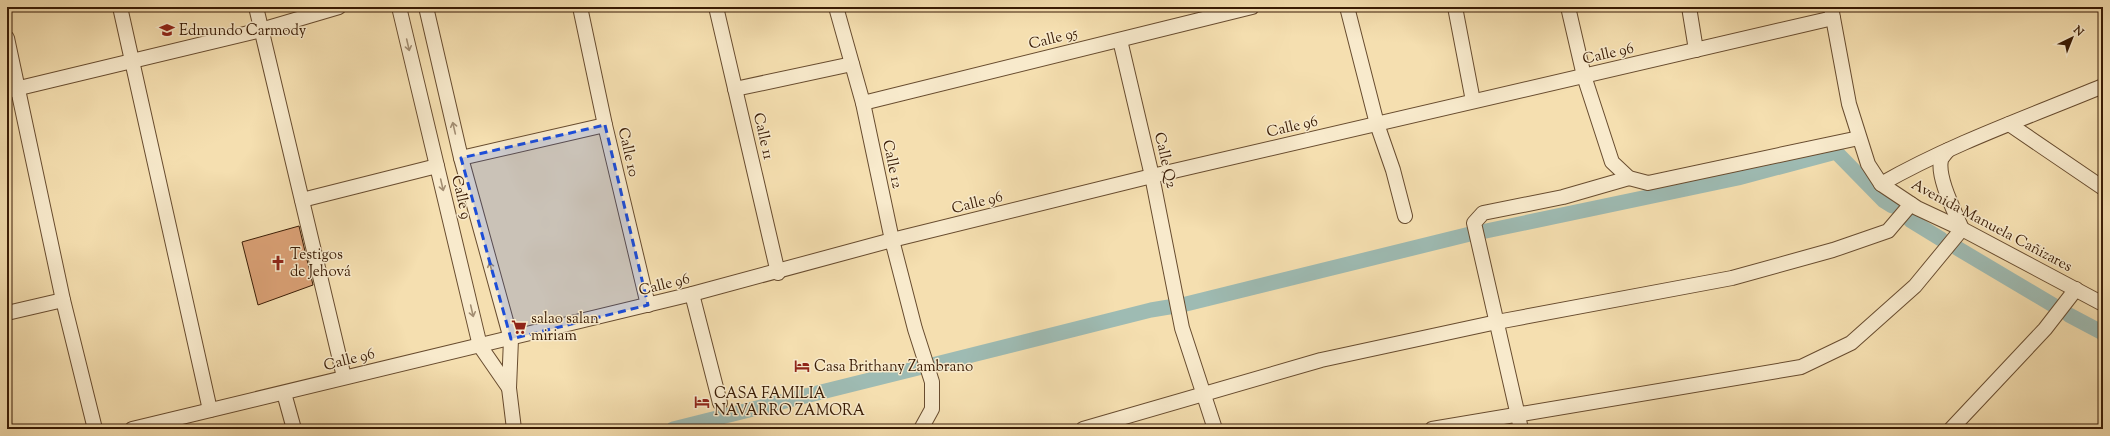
<svg xmlns="http://www.w3.org/2000/svg" width="2110" height="436" font-family="'Sorts Mill Goudy',serif">
  <style>
    .lines { fill: none; stroke-linecap: round; stroke-linejoin: round }
    .canal { stroke: #9ebbb3; stroke-width: 15 }
    .building { fill: #dca277; stroke: #391b04 }
    .minor-casing { stroke: #684c2f; stroke-width: 16 }
    .minor { stroke: #f8eacc; stroke-width: 14 }
    .oneway { stroke: #a28d72 }
    .marked { fill: #1d4ed8; fill-opacity: 0.2; stroke: #1d4ed8; stroke-width: 3; stroke-dasharray: 8 5; stroke-linejoin: round }
    .labels { text-anchor: middle; stroke-width: 3; stroke-linejoin: round; paint-order: stroke }
    .poi-label { font-size: 15px; fill: #391b04; stroke: #f8eacc; text-anchor: start }
    .street-label { font-size: 15px; fill: #391b04; stroke: #f8eacc }
  </style>
  <rect width="100%" height="100%" fill="#f5dfb0"/>
  <filter id="stains"><feTurbulence type="fractalNoise" baseFrequency=".005" numOctaves="4"/><feColorMatrix values="0 0 0 0 .2 0 0 0 0 .09 0 0 0 0 .02 0 0 0 .5 -.17"/></filter>
  <radialGradient id="worn" r=".72"><stop offset=".6" stop-color="#630" stop-opacity="0"/><stop offset="1" stop-color="#630" stop-opacity=".3"/></radialGradient>
  <g class="lines">
    <g class="canal">
      <polyline points="1910,220 1941,239"/>
      <polyline points="1486,231 1738,178 1836,152 1884,201 1892,206"/>
      <polyline points="1957,248 2053,305"/>
      <polyline points="1182,305 1470,234"/>
      <polyline points="2069,315 2103,333"/>
      <polyline points="932,365 1151,310 1175,306"/>
      <polyline points="673,429 922,367"/>
    </g>
  </g>
  <polygon class="building" points="299,226 313,285 258,305 242,242"/>
  <g class="lines">
    <g class="minor-casing">
      <g id="minor">
        <polyline points="120,7 210,410"/>
        <polyline points="256,7 344,377"/>
        <polyline points="399,7 480,346 509,388"/>
        <polyline points="426,7 461,158 511,339 509,388 514,429"/>
        <polyline points="580,7 605,125 648,305"/>
        <polyline points="716,7 778,273"/>
        <polyline points="836,7 863,103 892,240 915,329 932,382 932,409 921,429"/>
        <polyline points="1347,7 1377,124 1393,170 1405,216"/>
        <polyline points="1455,7 1473,101"/>
        <polyline points="1568,7 1584,76 1612,162 1629,178 1648,183 1859,138"/>
        <polyline points="1689,7 1696,50"/>
        <polyline points="1831,7 1849,104 1868,164 1881,184 1917,208 1962,229 2103,304"/>
        <polyline points="7,38 63,300 95,429"/>
        <polyline points="1120,40 1152,176 1182,328 1215,429"/>
        <polyline points="735,89 852,64"/>
        <polyline points="7,91 261,30 339,7"/>
        <polyline points="863,103 1252,7"/>
        <polyline points="2009,124 2103,188"/>
        <polyline points="461,158 605,125"/>
        <path d="M 1881,184 C 1951,144 2028,117 2103,86"/>
        <polyline points="302,200 437,166"/>
        <polyline points="692,294 720,403"/>
        <polyline points="7,313 63,300"/>
        <polyline points="284,393 294,429"/>
        <polyline points="132,429 692,294 892,240 1152,176 1833,18"/>
        <polyline points="1083,429 1321,360 1497,322 1732,278 1833,250 1888,231 1911,204"/>
        <path d="M 1432,429 L 1801,367 L 1851,343 L 1915,286 L 1962,229 C 1955,212 1937,178 1941,160 C 1942,157 1946,153 1948,150"/>
        <polyline points="1521,429 1474,223 1483,213 1563,197 1629,178"/>
        <polyline points="1951,429 2045,329 2076,289"/>
      </g>
    </g>
    <use href="#minor" class="minor"/>
  </g>
  <defs><path id="oneway-shaft" d="M-6 0H5M1.5-3L5.5 0L1.5 3" fill="none" stroke-width="1.6" stroke-linecap="round" stroke-linejoin="round"/></defs>
  <g class="oneway">
    <use href="#oneway-shaft" transform="translate(408 45) rotate(77)"/>
    <use href="#oneway-shaft" transform="translate(454 128) rotate(-103)"/>
    <use href="#oneway-shaft" transform="translate(442 185) rotate(77)"/>
    <use href="#oneway-shaft" transform="translate(491 268) rotate(-105)"/>
    <use href="#oneway-shaft" transform="translate(472 311) rotate(77)"/>
  </g>
  <path class="marked" d="M 605,125 L 648,305 L 511,339 L 461,158 Z"/>
  <defs>
    <g id="school-bare" transform="scale(1.2)"><path d="M0-5L7-2L0 1L-7-2ZM-4 1L0 2.5L4 1V4Q0 6-4 4Z" fill="#8f2418" stroke="#f8eacc" stroke-width="2.5" paint-order="stroke"/></g>
    <g id="church-bare" transform="scale(1.2)"><path d="M-1.2-6h2.4v3.5h3.3v2.4h-3.3V6h-2.4V-.1h-3.3v-2.4h3.3Z" fill="#8f2418" stroke="#f8eacc" stroke-width="2.5" paint-order="stroke"/></g>
    <g id="supermarket-bare" transform="scale(1.2)"><path d="M-6-5.5h2.5l.6 2H6L4.5 2H-2.5L-4.4-4H-6ZM-1.5 3.2a1.3 1.3 0 1 0 .1 0ZM3 3.2a1.3 1.3 0 1 0 .1 0Z" fill="#8f2418" stroke="#f8eacc" stroke-width="2.5" paint-order="stroke"/></g>
    <g id="hotel-bare" transform="scale(1.2)"><path d="M-6-4.5h1.5V1H6V5H4.5V3h-9V5H-6ZM-4 0a1.8 1.8 0 1 1 3.6 0ZM.5 0V-2.5h3Q6-2.5 6 0Z" fill="#8f2418" stroke="#f8eacc" stroke-width="2.5" paint-order="stroke"/></g>
  </defs>
  <g fill-rule="evenodd">
    <use href="#school-bare" x="167" y="30"/>
    <use href="#church-bare" x="278" y="263"/>
    <use href="#supermarket-bare" x="519" y="327"/>
    <use href="#hotel-bare" x="802" y="366"/>
    <use href="#hotel-bare" x="702" y="402"/>
  </g>
  <g class="labels">
    <g class="poi-label">
      <text x="179" y="35">Edmundo Carmody</text>
      <text x="290" y="259">Testigos<tspan x="290" dy="17">de Jehová</tspan></text>
      <text x="531" y="323">salao salan<tspan x="531" dy="17">miriam</tspan></text>
      <text x="814" y="371">Casa Brithany Zambrano</text>
      <text x="714" y="398">CASA FAMILIA<tspan x="714" dy="17">NAVARRO ZAMORA</tspan></text>
    </g>
    <g class="street-label">
      <text transform="translate(1053 38) rotate(-14)" y="5">Calle 95</text>
      <text transform="translate(1608 53) rotate(-13)" y="5">Calle 96</text>
      <text transform="translate(1292 126) rotate(-13)" y="5">Calle 96</text>
      <text transform="translate(764 136) rotate(77)" y="5">Calle 11</text>
      <text transform="translate(629 152) rotate(77)" y="5">Calle 10</text>
      <text transform="translate(1166 160) rotate(77)" y="5">Calle Q2</text>
      <text transform="translate(893 164) rotate(78)" y="5">Calle 12</text>
      <text transform="translate(462 197) rotate(77)" y="5">Calle 9</text>
      <text transform="translate(977 202) rotate(-14)" y="5">Calle 96</text>
      <text transform="translate(1992 225) rotate(28)" y="5">Avenida Manuela Cañizares</text>
      <text transform="translate(664 284) rotate(-14)" y="5">Calle 96</text>
      <text transform="translate(349 359) rotate(-14)" y="5">Calle 96</text>
    </g>
  </g>
  <rect width="2110" height="436" fill="none" stroke="#f5dfb0" stroke-width="24"/>
  <rect x="8" y="8" width="2094" height="420" fill="none" stroke="#391b04" stroke-width="2"/>
  <rect x="12" y="12" width="2086" height="412" fill="none" stroke="#391b04"/>
  <g transform="translate(2072 38) rotate(43)" stroke="#f8eacc" stroke-width="3" paint-order="stroke">
  <path d="M0-3L7 15L0 10L-7 15Z" fill="#391b04"/>
  <text y="-6" font-size="11" font-weight="bold" text-anchor="middle" fill="#391b04">N</text>
  </g>
  <rect width="100%" height="100%" filter="url(#stains)"/>
  <rect width="100%" height="100%" fill="url(#worn)"/>
</svg>
